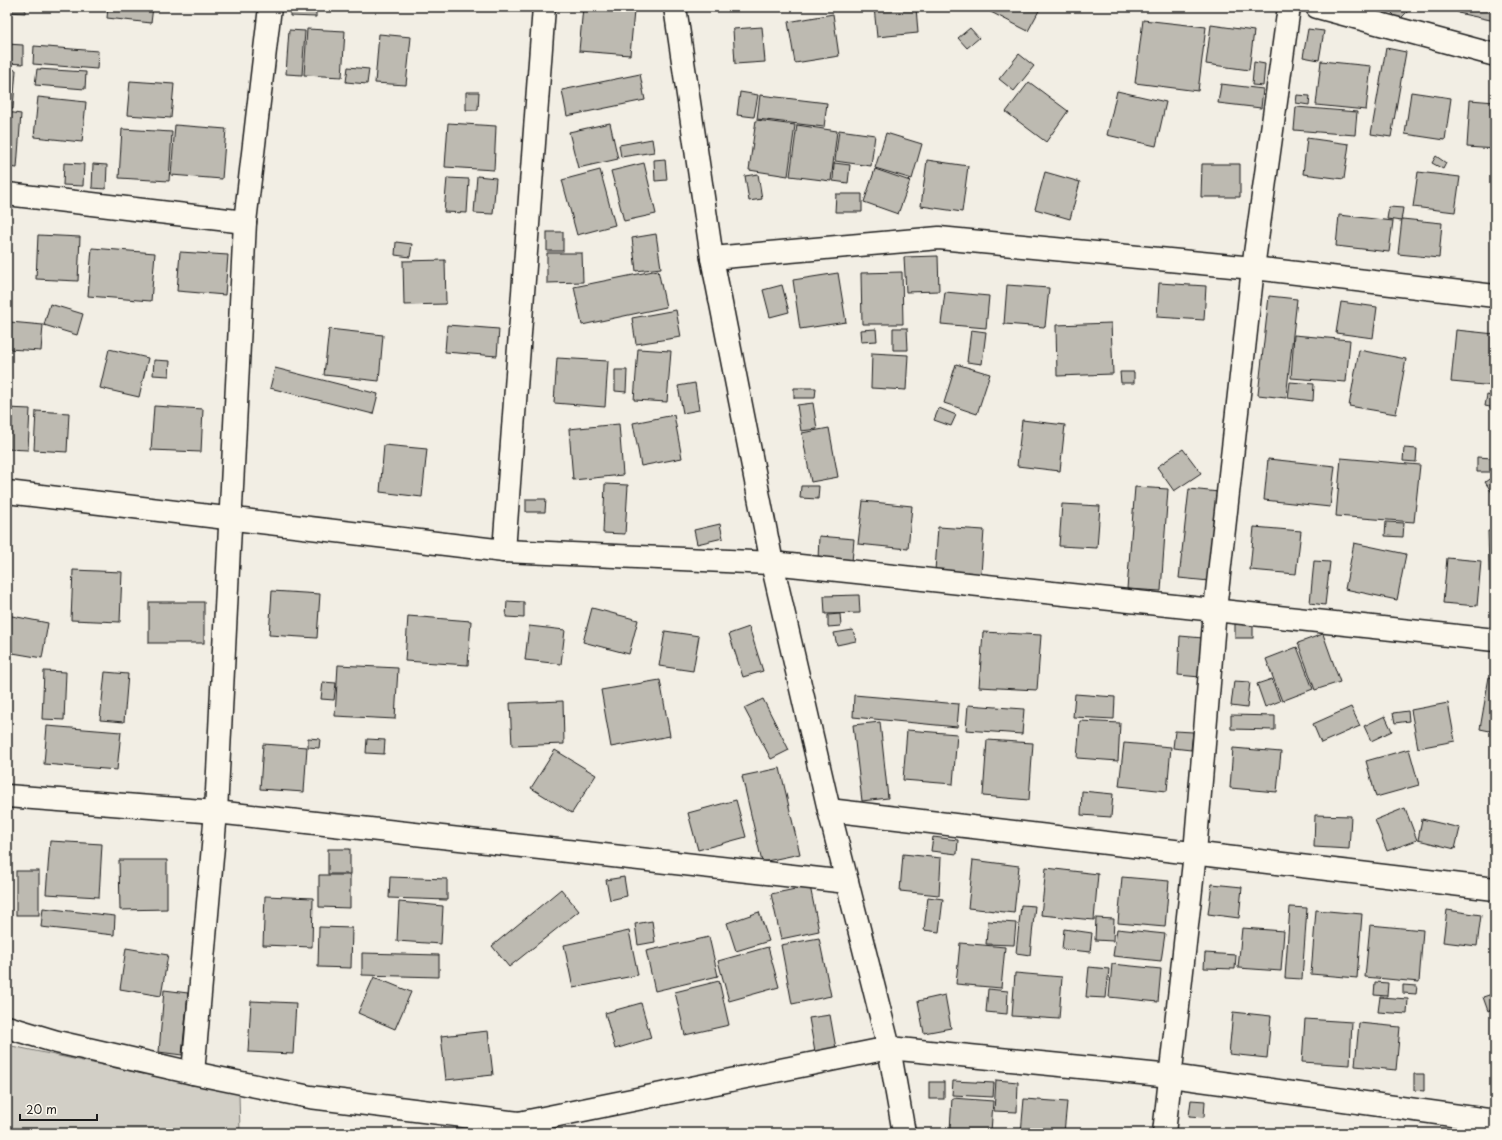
<svg xmlns="http://www.w3.org/2000/svg" width="1502" height="1140" font-family="'Playpen Sans',sans-serif">
  <style>
    .green { fill: #d2cfc6; stroke: #777671 }
    .building { fill: #bdbab1; stroke: #1c1c1c }
    .lines { fill: none; stroke-linecap: round; stroke-linejoin: round }
    .minor-casing { stroke: #1c1c1c; stroke-width: 25 }
    .minor { stroke: #fbf7ec; stroke-width: 22 }
  </style>
  <rect width="100%" height="100%" fill="#f2eee4"/>
  <filter id="ink" filterUnits="userSpaceOnUse"><feTurbulence type="fractalNoise" baseFrequency=".025" numOctaves="2"/><feDisplacementMap in="SourceGraphic" scale="8" xChannelSelector="R" yChannelSelector="G"/><feConvolveMatrix kernelMatrix="1 2 1 2 8 2 1 2 1" color-interpolation-filters="sRGB"/></filter>
  <g filter="url(#ink)">
    <polygon class="green" points="7,1045 239,1094 240,1133 7,1133"/>
    <g class="building">
      <polygon points="7,7 25,7 25,13 7,12"/>
      <polygon points="108,7 153,7 151,23 107,18"/>
      <polygon points="290,7 316,7 316,17 290,16"/>
      <polygon points="583,7 634,11 630,55 579,51"/>
      <polygon points="874,7 916,7 918,33 877,37"/>
      <polygon points="984,7 1041,7 1028,31 983,8"/>
      <polygon points="1393,7 1410,7 1411,8 1399,20 1389,10"/>
      <polygon points="1459,7 1495,7 1495,21 1458,13"/>
      <polygon points="833,14 839,56 795,63 788,22"/>
      <polygon points="1143,20 1206,27 1198,91 1135,83"/>
      <polygon points="1211,25 1254,31 1249,70 1206,64"/>
      <polygon points="762,27 765,62 735,64 733,29"/>
      <polygon points="970,28 979,38 967,48 958,38"/>
      <polygon points="307,29 345,31 342,77 304,75"/>
      <polygon points="1308,29 1324,31 1319,60 1303,57"/>
      <polygon points="289,30 305,31 302,75 286,74"/>
      <polygon points="379,34 411,37 406,85 375,83"/>
      <polygon points="7,44 23,45 23,64 7,63"/>
      <polygon points="34,46 98,51 97,69 33,64"/>
      <polygon points="1386,48 1406,52 1391,137 1371,134"/>
      <polygon points="1019,54 1034,66 1014,91 999,79"/>
      <polygon points="1321,61 1371,66 1366,110 1316,105"/>
      <polygon points="1254,62 1265,64 1263,86 1252,85"/>
      <polygon points="348,67 369,69 367,84 346,82"/>
      <polygon points="7,69 16,70 13,109 7,108"/>
      <polygon points="37,69 86,72 85,89 35,85"/>
      <polygon points="640,74 645,100 567,116 562,90"/>
      <polygon points="130,81 174,84 171,118 127,115"/>
      <polygon points="1029,82 1068,111 1046,142 1006,112"/>
      <polygon points="1221,84 1263,89 1261,108 1218,103"/>
      <polygon points="1117,91 1166,102 1156,146 1107,135"/>
      <polygon points="466,92 479,92 478,110 466,110"/>
      <polygon points="740,92 758,95 754,117 737,115"/>
      <polygon points="1411,92 1451,98 1445,140 1405,134"/>
      <polygon points="760,95 827,103 824,127 757,119"/>
      <polygon points="1297,95 1310,96 1309,105 1296,103"/>
      <polygon points="38,97 86,102 82,142 34,137"/>
      <polygon points="1470,100 1495,102 1495,149 1467,147"/>
      <polygon points="1296,107 1357,112 1355,135 1294,130"/>
      <polygon points="7,112 21,114 17,168 7,167"/>
      <polygon points="756,120 795,125 788,176 749,170"/>
      <polygon points="448,123 496,126 494,170 445,167"/>
      <polygon points="610,123 618,159 578,168 569,132"/>
      <polygon points="175,125 226,129 222,179 171,175"/>
      <polygon points="797,125 837,131 831,181 790,176"/>
      <polygon points="122,129 172,132 169,181 119,178"/>
      <polygon points="839,130 875,135 871,166 835,161"/>
      <polygon points="886,133 922,144 912,179 875,168"/>
      <polygon points="1307,138 1349,144 1344,179 1303,174"/>
      <polygon points="652,139 654,152 621,157 619,145"/>
      <polygon points="1436,156 1446,163 1443,169 1432,163"/>
      <polygon points="665,159 667,180 655,181 654,160"/>
      <polygon points="927,160 968,166 962,212 921,206"/>
      <polygon points="64,163 84,164 83,186 63,185"/>
      <polygon points="644,163 656,214 624,221 611,171"/>
      <polygon points="834,163 850,165 848,183 833,181"/>
      <polygon points="93,164 107,165 106,189 92,188"/>
      <polygon points="1202,164 1240,164 1240,197 1201,197"/>
      <polygon points="875,169 910,181 898,214 864,202"/>
      <polygon points="600,170 615,225 577,235 562,180"/>
      <polygon points="1045,172 1080,182 1070,219 1035,209"/>
      <polygon points="1418,172 1460,177 1455,212 1413,207"/>
      <polygon points="758,174 762,199 749,201 745,176"/>
      <polygon points="477,176 496,178 493,214 474,213"/>
      <polygon points="447,178 469,179 467,213 444,212"/>
      <polygon points="836,194 862,194 862,212 835,212"/>
      <polygon points="1389,207 1403,208 1401,221 1387,219"/>
      <polygon points="1339,215 1393,221 1389,252 1336,246"/>
      <polygon points="1402,219 1442,223 1439,258 1398,254"/>
      <rect x="547" y="232" width="16" height="19"/>
      <polygon points="656,234 661,268 636,271 632,238"/>
      <polygon points="38,235 80,237 78,281 36,279"/>
      <polygon points="396,242 412,244 410,257 395,255"/>
      <polygon points="92,248 155,253 151,301 88,296"/>
      <polygon points="180,252 228,255 225,295 177,291"/>
      <polygon points="547,253 582,253 583,282 547,283"/>
      <polygon points="938,256 939,291 906,292 904,257"/>
      <polygon points="445,260 446,304 404,305 403,261"/>
      <polygon points="658,270 666,307 582,325 574,287"/>
      <polygon points="902,272 903,324 862,324 861,273"/>
      <polygon points="838,273 846,322 800,329 793,280"/>
      <polygon points="1159,283 1206,286 1204,320 1157,317"/>
      <polygon points="782,285 789,312 770,317 763,290"/>
      <polygon points="1007,285 1049,288 1045,327 1004,324"/>
      <polygon points="945,292 989,296 986,328 941,324"/>
      <polygon points="1269,296 1297,299 1286,398 1258,395"/>
      <polygon points="1341,302 1377,307 1373,338 1336,333"/>
      <polygon points="50,304 83,314 77,335 44,325"/>
      <polygon points="676,310 681,337 636,344 632,318"/>
      <polygon points="10,322 43,325 41,351 8,349"/>
      <polygon points="1111,323 1113,374 1057,376 1056,325"/>
      <polygon points="447,325 499,329 497,356 445,352"/>
      <polygon points="893,328 907,328 908,350 893,350"/>
      <polygon points="329,329 383,335 379,381 324,375"/>
      <polygon points="876,329 877,341 861,342 860,330"/>
      <polygon points="971,330 986,332 982,364 967,362"/>
      <polygon points="1456,330 1495,334 1495,386 1451,382"/>
      <polygon points="1294,335 1350,340 1346,382 1291,378"/>
      <polygon points="109,349 148,358 139,397 100,388"/>
      <polygon points="638,349 671,351 667,402 634,400"/>
      <polygon points="1359,350 1406,359 1396,414 1349,406"/>
      <polygon points="872,353 908,355 906,390 871,388"/>
      <polygon points="557,358 608,361 605,407 554,403"/>
      <polygon points="154,360 170,361 169,376 153,375"/>
      <polygon points="956,364 990,374 977,414 944,403"/>
      <polygon points="275,368 378,394 373,414 270,388"/>
      <polygon points="615,370 627,370 626,392 615,391"/>
      <polygon points="1120,372 1134,372 1134,383 1121,383"/>
      <polygon points="1290,382 1314,384 1313,401 1288,398"/>
      <polygon points="695,383 699,410 683,413 678,386"/>
      <polygon points="794,388 816,388 815,398 794,398"/>
      <polygon points="1487,395 1495,397 1495,408 1485,406"/>
      <polygon points="813,403 817,429 801,431 797,405"/>
      <polygon points="154,406 203,409 201,452 151,450"/>
      <polygon points="7,408 30,409 28,450 7,449"/>
      <polygon points="939,408 956,415 951,426 934,420"/>
      <polygon points="36,411 69,413 67,452 34,450"/>
      <polygon points="674,415 682,458 641,466 633,423"/>
      <polygon points="1022,420 1065,425 1060,471 1017,466"/>
      <polygon points="619,424 623,475 573,480 569,429"/>
      <polygon points="829,428 838,477 811,482 802,433"/>
      <polygon points="384,445 427,449 422,497 380,492"/>
      <polygon points="1404,448 1417,449 1416,462 1403,461"/>
      <polygon points="1183,449 1201,473 1174,491 1157,467"/>
      <polygon points="1477,457 1493,458 1493,472 1477,472"/>
      <polygon points="1341,458 1420,465 1414,522 1336,516"/>
      <polygon points="1268,459 1335,466 1330,507 1264,500"/>
      <polygon points="1495,475 1495,497 1485,482"/>
      <polygon points="605,484 628,485 625,534 603,533"/>
      <polygon points="801,486 819,486 818,499 800,498"/>
      <polygon points="1135,487 1168,489 1161,591 1127,589"/>
      <polygon points="1189,489 1219,492 1209,581 1179,578"/>
      <polygon points="526,499 546,499 545,512 526,512"/>
      <polygon points="863,501 912,506 908,549 858,544"/>
      <polygon points="1062,504 1100,506 1097,548 1059,546"/>
      <polygon points="1386,522 1404,523 1403,537 1385,536"/>
      <polygon points="720,524 723,538 697,544 694,530"/>
      <polygon points="938,527 984,530 981,574 935,571"/>
      <polygon points="1254,527 1301,531 1296,574 1250,570"/>
      <polygon points="1488,531 1495,531 1495,572 1489,572"/>
      <polygon points="819,536 854,539 852,562 818,560"/>
      <polygon points="1354,543 1406,554 1397,600 1345,589"/>
      <polygon points="1447,558 1481,561 1477,606 1443,603"/>
      <polygon points="1314,561 1330,562 1325,605 1310,603"/>
      <polygon points="73,570 122,572 120,622 71,620"/>
      <polygon points="272,591 320,594 317,638 269,635"/>
      <polygon points="859,595 860,613 825,614 824,596"/>
      <polygon points="507,601 524,602 524,618 506,617"/>
      <rect x="149" y="602" width="55" height="41"/>
      <polygon points="592,608 638,620 629,654 583,642"/>
      <polygon points="840,614 841,626 828,627 828,615"/>
      <polygon points="7,615 48,623 42,658 7,652"/>
      <polygon points="408,616 471,621 468,665 405,661"/>
      <rect x="1235" y="624" width="18" height="14"/>
      <polygon points="529,626 565,630 561,664 525,660"/>
      <polygon points="749,627 763,671 743,677 729,634"/>
      <polygon points="853,630 856,641 837,645 834,633"/>
      <polygon points="665,631 699,636 693,671 659,666"/>
      <polygon points="983,632 1041,635 1037,690 979,687"/>
      <polygon points="1323,634 1340,682 1315,690 1298,643"/>
      <polygon points="1180,636 1203,638 1200,677 1178,675"/>
      <polygon points="1297,647 1313,689 1282,701 1266,659"/>
      <polygon points="7,664 11,664 9,688 7,688"/>
      <polygon points="338,665 398,668 395,719 335,716"/>
      <polygon points="44,671 66,672 64,720 42,719"/>
      <polygon points="105,672 128,674 124,722 100,720"/>
      <polygon points="1489,677 1495,678 1495,732 1480,729"/>
      <polygon points="1272,679 1280,701 1265,707 1257,684"/>
      <polygon points="660,680 670,736 611,747 601,690"/>
      <polygon points="1234,681 1250,682 1247,708 1231,706"/>
      <polygon points="323,682 336,683 334,700 321,699"/>
      <polygon points="1075,694 1115,697 1114,719 1073,717"/>
      <polygon points="854,695 959,704 957,727 853,717"/>
      <polygon points="763,699 789,750 771,759 744,708"/>
      <polygon points="563,701 564,744 512,746 510,703"/>
      <polygon points="1448,703 1455,741 1418,748 1411,710"/>
      <polygon points="968,705 1024,709 1022,734 966,730"/>
      <polygon points="1351,707 1360,726 1321,743 1313,724"/>
      <polygon points="1408,711 1409,721 1395,723 1393,713"/>
      <polygon points="1231,715 1275,716 1275,730 1231,729"/>
      <polygon points="1385,716 1392,731 1371,741 1364,726"/>
      <polygon points="1080,721 1120,723 1118,761 1077,758"/>
      <polygon points="880,722 888,798 862,801 853,725"/>
      <polygon points="47,726 121,732 117,770 44,764"/>
      <polygon points="907,730 957,734 953,784 903,780"/>
      <polygon points="1175,731 1193,732 1191,750 1173,748"/>
      <polygon points="308,738 320,739 319,748 308,747"/>
      <polygon points="367,739 385,740 384,754 366,753"/>
      <polygon points="987,740 1033,743 1029,800 983,796"/>
      <polygon points="1124,743 1171,747 1167,791 1119,786"/>
      <polygon points="263,744 307,747 304,792 260,789"/>
      <polygon points="1233,748 1281,752 1277,792 1230,788"/>
      <polygon points="1409,749 1419,785 1376,797 1366,761"/>
      <polygon points="555,750 596,775 572,813 531,788"/>
      <polygon points="780,768 800,854 762,862 742,776"/>
      <polygon points="1082,791 1113,794 1111,817 1081,815"/>
      <polygon points="736,800 746,837 698,850 688,813"/>
      <polygon points="1405,808 1417,840 1387,851 1375,820"/>
      <polygon points="1315,815 1351,816 1349,849 1314,847"/>
      <polygon points="1422,819 1460,828 1455,849 1418,840"/>
      <polygon points="933,837 958,840 957,854 931,851"/>
      <polygon points="50,841 102,844 99,897 46,894"/>
      <rect x="328" y="849" width="22" height="25"/>
      <polygon points="903,854 941,858 939,895 900,891"/>
      <polygon points="119,860 167,860 167,909 120,910"/>
      <polygon points="973,860 1019,866 1014,913 968,908"/>
      <polygon points="1046,868 1098,874 1094,920 1041,915"/>
      <rect x="16" y="871" width="23" height="44"/>
      <polygon points="319,875 350,875 350,908 319,907"/>
      <polygon points="390,877 447,879 447,900 389,898"/>
      <polygon points="624,877 627,896 610,900 606,880"/>
      <polygon points="1122,877 1169,881 1165,927 1118,923"/>
      <polygon points="1212,884 1242,887 1239,918 1208,914"/>
      <polygon points="810,886 819,931 781,939 771,894"/>
      <polygon points="561,889 579,911 509,967 492,946"/>
      <polygon points="265,896 313,898 312,947 263,945"/>
      <polygon points="928,897 943,899 939,932 924,930"/>
      <polygon points="399,902 443,906 441,944 397,941"/>
      <polygon points="1021,905 1035,906 1030,955 1016,953"/>
      <polygon points="1290,907 1307,908 1302,979 1285,978"/>
      <polygon points="43,908 115,916 114,935 41,927"/>
      <polygon points="1316,910 1362,914 1357,978 1311,974"/>
      <polygon points="1447,910 1481,915 1477,946 1443,942"/>
      <polygon points="759,912 769,941 736,951 727,923"/>
      <polygon points="1096,918 1114,919 1113,941 1095,940"/>
      <polygon points="652,921 655,942 638,945 635,924"/>
      <polygon points="988,921 1016,923 1014,945 986,944"/>
      <polygon points="1370,925 1423,930 1419,982 1365,977"/>
      <polygon points="319,927 352,928 351,968 318,967"/>
      <polygon points="1242,928 1284,931 1281,971 1238,968"/>
      <polygon points="1064,929 1092,933 1090,952 1062,949"/>
      <polygon points="1117,929 1165,934 1161,961 1113,956"/>
      <polygon points="629,931 638,975 573,988 564,945"/>
      <polygon points="709,937 718,976 655,991 646,951"/>
      <polygon points="819,938 831,996 792,1004 781,945"/>
      <polygon points="960,943 1005,947 1001,988 956,984"/>
      <polygon points="768,947 779,987 729,1001 718,961"/>
      <polygon points="126,948 168,955 161,996 120,989"/>
      <polygon points="362,953 439,955 439,977 362,975"/>
      <polygon points="1205,953 1236,955 1235,969 1204,968"/>
      <polygon points="1112,964 1161,969 1158,1002 1109,997"/>
      <polygon points="1089,967 1109,969 1106,998 1086,997"/>
      <polygon points="1015,973 1062,977 1059,1019 1012,1016"/>
      <polygon points="374,977 411,992 395,1029 358,1013"/>
      <polygon points="719,981 729,1025 685,1035 675,992"/>
      <polygon points="1375,982 1388,983 1387,996 1374,995"/>
      <polygon points="1403,985 1417,986 1416,994 1403,993"/>
      <polygon points="988,989 1008,991 1007,1014 986,1012"/>
      <polygon points="164,990 188,993 182,1055 159,1052"/>
      <polygon points="1495,993 1495,1008 1488,1011 1483,997"/>
      <polygon points="945,995 951,1028 924,1033 918,1001"/>
      <polygon points="1380,997 1408,999 1407,1014 1378,1012"/>
      <polygon points="251,1001 296,1003 293,1054 248,1052"/>
      <polygon points="641,1003 651,1038 615,1049 605,1013"/>
      <polygon points="1233,1012 1271,1016 1267,1058 1229,1054"/>
      <polygon points="830,1015 837,1054 816,1058 809,1018"/>
      <polygon points="1305,1019 1352,1022 1350,1065 1302,1062"/>
      <polygon points="1359,1023 1400,1027 1396,1070 1355,1066"/>
      <polygon points="488,1031 493,1075 446,1080 441,1036"/>
      <polygon points="1414,1074 1424,1074 1424,1091 1414,1090"/>
      <polygon points="996,1080 1018,1082 1017,1112 994,1111"/>
      <polygon points="953,1081 994,1083 993,1097 952,1095"/>
      <rect x="929" y="1082" width="15" height="17"/>
      <polygon points="952,1098 993,1101 991,1133 950,1130"/>
      <polygon points="1024,1099 1067,1102 1064,1133 1021,1133"/>
      <polygon points="1191,1100 1205,1101 1204,1117 1189,1116"/>
    </g>
    <g class="lines">
      <g class="minor-casing">
        <g id="minor">
          <polyline points="675,7 712,258 772,563 829,810 889,1048 904,1133"/>
          <polyline points="1317,7 1495,55"/>
          <polyline points="7,194 245,222"/>
          <polyline points="712,258 939,238 1253,268 1495,296"/>
          <polyline points="7,492 504,551 772,563 1495,640"/>
          <polyline points="504,551 544,7"/>
          <polyline points="7,796 216,812 847,882"/>
          <polyline points="829,810 1495,889"/>
          <polyline points="7,1027 57,1042 193,1073 310,1097 519,1123 889,1048 1171,1076 1495,1121"/>
          <polyline points="193,1073 216,812 245,222 270,7"/>
          <polyline points="1164,1133 1195,853 1215,610 1253,268 1289,7"/>
        </g>
      </g>
      <use href="#minor" class="minor"/>
    </g>
  </g>
  <rect width="1502" height="1140" fill="none" stroke="#fbf7ec" stroke-width="24"/>
  <rect x="12" y="12" width="1478" height="1116" fill="none" stroke="#1c1c1c" stroke-width="1.5" filter="url(#ink)"/>
  <path d="M20 1114v6h77v-6" fill="none" stroke="#1c1c1c" stroke-width="2"/>
  <text x="26" y="1114" font-size="12" fill="#1c1c1c" stroke="#fbf7ec" stroke-width="3" paint-order="stroke">20 m</text>
</svg>
